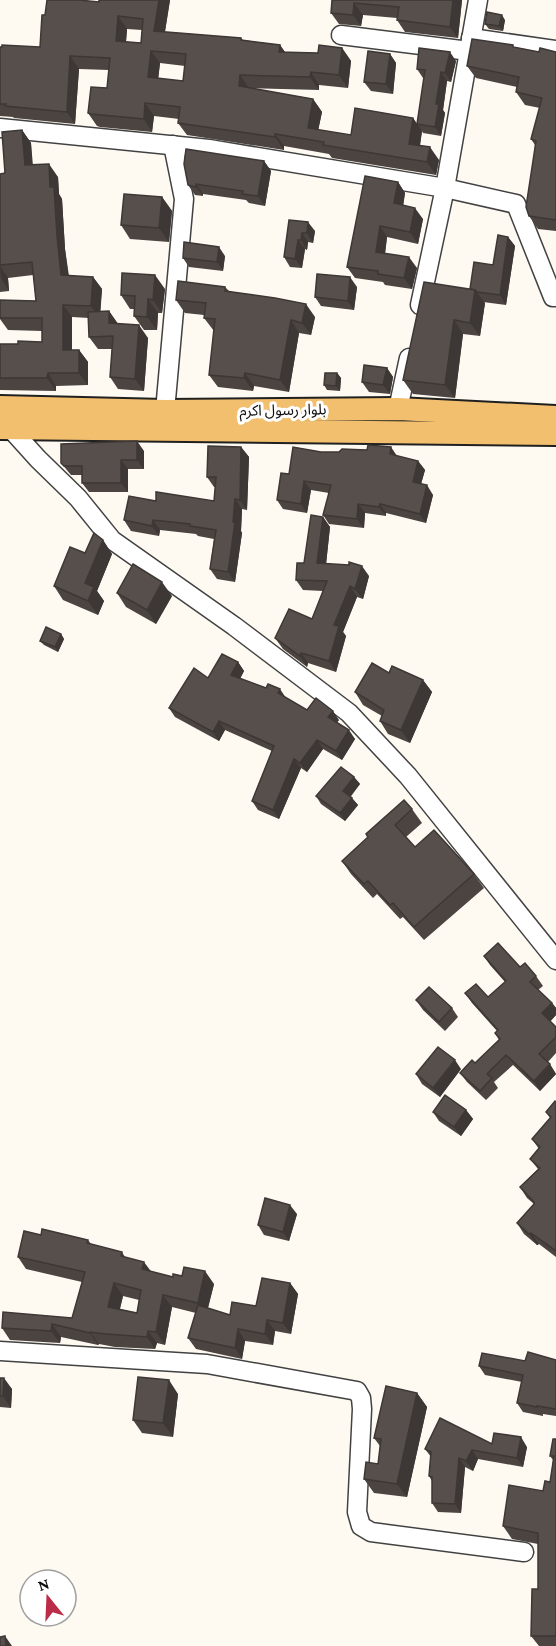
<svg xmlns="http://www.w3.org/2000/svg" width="556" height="1646" font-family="'Crimson Pro','Noto Sans Arabic',serif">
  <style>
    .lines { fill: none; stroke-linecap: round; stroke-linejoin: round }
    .minor-casing { stroke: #424242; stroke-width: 21 }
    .major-casing { stroke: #202020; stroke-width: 26 }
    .minor { stroke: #fff; stroke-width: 18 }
    .major { stroke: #f2bf6e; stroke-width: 22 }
    .wall { fill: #4b4441; fill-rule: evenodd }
    .shaded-wall { fill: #3d3735 }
    .building { fill: #574f4c; stroke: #3d3735; stroke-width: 1.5; fill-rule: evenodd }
    .labels { text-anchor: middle; stroke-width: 6; stroke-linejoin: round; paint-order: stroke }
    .street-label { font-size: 15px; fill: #0f0f0f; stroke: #fff }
  </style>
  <rect width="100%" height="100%" fill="#fefaf2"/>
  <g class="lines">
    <g class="minor-casing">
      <g id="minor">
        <polyline points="341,35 469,51"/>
        <polyline points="471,38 556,50"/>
        <polyline points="0,128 209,149 445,188 516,204 553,297 556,297"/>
        <polyline points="420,305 445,188 478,0"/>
        <polyline points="398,409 409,358"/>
        <polyline points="165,411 184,199 173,145"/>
        <polyline points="10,428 38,459 78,498 112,540 234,626 349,713 408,776 556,960"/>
        <polyline points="0,1351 207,1364 357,1391 361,1398 362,1409 357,1512 361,1526 371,1532 524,1552"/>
      </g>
    </g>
    <g class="major-casing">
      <g id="major">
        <polyline points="0,407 165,411 398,409 556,417"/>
        <polyline points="0,428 556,434"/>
      </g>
    </g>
    <use href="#minor" class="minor"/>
    <use href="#major" class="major"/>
  </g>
  <g class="wall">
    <path d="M 99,0 L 170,0 L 165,32 L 241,38 L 243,40 L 280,45 L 285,52 L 318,53 L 342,48 L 351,61 L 348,88 L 319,85 L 319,90 L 249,88 L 313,99 L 322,112 L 318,130 L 351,135 L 413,118 L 417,124 L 424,78 L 423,78 L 417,69 L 456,61 L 451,82 L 447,81 L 443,110 L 445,113 L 441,136 L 423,133 L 422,131 L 420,146 L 439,160 L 436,175 L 332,158 L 329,154 L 284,146 L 284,150 L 187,135 L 178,123 L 179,119 L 154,116 L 152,132 L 100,127 L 97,126 L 88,113 L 107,88 L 109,70 L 79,69 L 75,124 L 14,118 L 13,117 L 0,116 L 0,47 L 40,47 L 45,15 L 99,2 ZM 127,29 L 142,30 L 141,43 L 126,42 ZM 160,63 L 185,66 L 183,81 L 158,78 Z"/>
    <polygon points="332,0 462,0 458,38 405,32 397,20 397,18 363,15 361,26 339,24 331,13"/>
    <polygon points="505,20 503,31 489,29 485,24"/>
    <polygon points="515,47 539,52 556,52 556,231 538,229 529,216 535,145 531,139 540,108 525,105 516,92 517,87 476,78 467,66"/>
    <polygon points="390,54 396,63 393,94 371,91 364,82"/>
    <polygon points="22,130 31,143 32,165 58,177 59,194 62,199 65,249 69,276 93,277 102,289 100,312 109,311 118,324 148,338 144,391 118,389 110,377 112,349 98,349 89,337 89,318 72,317 72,350 79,350 88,362 88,385 56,386 56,391 0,390 0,344 18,344 42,342 42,331 8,330 0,319 0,300 36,301 33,275 8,278 9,291 0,292 0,174 5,173"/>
    <polygon points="264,161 271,171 265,206 249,203 246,200 203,194 203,196 195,195 188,185"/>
    <polygon points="398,182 405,193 403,205 423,219 418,244 387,237 385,253 417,268 412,289 385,285 383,282 355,278 347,267"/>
    <polygon points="162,197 172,211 169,242 130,239 121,225"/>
    <polygon points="289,220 315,231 313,243 308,242 307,250 305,249 302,268 290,267 284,257"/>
    <polygon points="508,237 515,246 506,305 483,302 485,303 480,336 463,334 455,398 413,394 403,380 470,289 493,265"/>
    <polygon points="225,256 223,271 189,267 183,258"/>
    <polygon points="225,287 229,291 315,317 311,335 299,333 289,392 254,386 253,391 218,387 209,375 214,331 204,318 204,315 185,313 176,300"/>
    <polygon points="357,287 354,310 321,306 315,297"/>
    <polygon points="165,289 162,313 158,313 157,330 144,330 134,316 135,309 130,309 121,295"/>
    <polygon points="387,368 393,377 390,394 369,392 362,382"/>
    <polygon points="337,373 341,378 340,391 327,390 324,385"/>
    <polygon points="241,447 249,457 247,510 242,509 241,531 242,533 235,582 217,579 210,569 214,539 198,536 196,534 160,530 159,536 131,531 124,520 156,501 214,501 216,487 214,487 207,477"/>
    <polygon points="367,450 418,461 425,470 421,484 433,495 426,523 386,513 386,516 365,513 364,528 329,524 323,515 329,493 311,490 307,513 283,509 277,500 289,474 321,452 339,452"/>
    <polygon points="144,451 144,469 128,469 128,492 89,492 82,483 82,475 71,475 61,463"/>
    <polygon points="323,517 330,527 326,564 369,576 363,599 357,597 343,632 346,636 336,672 308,663 307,667 283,649 275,638 312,619 323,591 303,590 296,580 304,563"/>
    <polygon points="103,540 112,554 97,591 104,601 98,615 63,600 54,586 85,553"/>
    <polygon points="117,593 172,596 156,624 126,607"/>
    <polygon points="61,634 64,639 58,652 44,645 40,641"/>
    <polygon points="238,662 244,671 240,679 286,698 307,710 339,720 337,722 355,739 342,760 323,749 307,772 301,768 279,819 258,810 252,801 272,751 225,730 219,741 175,717 169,708 208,678"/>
    <polygon points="389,673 423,680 432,692 410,743 388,734 380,721 382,716 363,705 355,692"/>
    <polygon points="354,777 360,784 350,796 358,805 345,821 321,804 316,796"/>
    <polygon points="412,809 422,823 406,837 415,847 474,874 484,888 424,940 403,917 400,919 377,894 373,898 351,874 342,861"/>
    <polygon points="484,956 520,967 536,976 543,986 538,990 552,1003 556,1008 556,1015 550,1021 556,1027 556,1053 548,1062 556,1074 540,1091 513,1065 494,1082 498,1088 486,1100 467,1082 460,1073 475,1063 499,1040 495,1033 497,1031 472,1003 465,993 488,997 505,982 490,965"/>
    <polygon points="416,1000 452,1008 458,1017 445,1031 423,1010"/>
    <polygon points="461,1069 440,1097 422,1084 416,1074"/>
    <polygon points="556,1102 556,1257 539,1244 537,1245 524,1234 517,1223 534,1204 527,1198 520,1187 538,1169 530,1159 539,1149 532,1139 550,1118 546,1112"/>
    <polygon points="466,1110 473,1119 461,1136 439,1121 433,1112"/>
    <polygon points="297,1214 289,1241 264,1235 258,1225"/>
    <path d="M 41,1235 L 88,1240 L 91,1244 L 122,1252 L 125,1257 L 151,1272 L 173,1277 L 214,1284 L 208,1308 L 230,1315 L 256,1306 L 290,1283 L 298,1294 L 291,1334 L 275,1331 L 273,1345 L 245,1341 L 242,1359 L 196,1349 L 188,1338 L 196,1313 L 172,1307 L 165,1345 L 157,1343 L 155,1349 L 115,1347 L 99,1344 L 98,1345 L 61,1337 L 60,1343 L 10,1340 L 2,1328 L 72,1318 L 82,1282 L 26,1269 L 18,1257 ZM 123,1296 L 139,1300 L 137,1313 L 120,1309 Z"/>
    <polygon points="556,1360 556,1416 543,1414 543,1416 523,1412 517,1403 522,1382 485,1375 479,1366 525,1361"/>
    <polygon points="0,1378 12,1389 11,1408 0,1407"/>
    <polygon points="417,1393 427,1407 407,1497 374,1493 364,1479 378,1464 380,1446 374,1438"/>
    <polygon points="178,1394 173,1437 142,1433 133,1420"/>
    <polygon points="556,1439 556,1646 539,1646 531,1636 538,1589 538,1544 512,1539 503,1526 543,1491 550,1482 553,1460 550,1456"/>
    <polygon points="492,1444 527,1447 523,1467 478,1459 473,1471 465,1467 461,1513 438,1512 432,1503 432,1481 429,1476 431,1457 425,1449"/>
  </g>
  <g class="shaded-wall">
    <polygon points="159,0 170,0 163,43 154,31"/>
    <polygon points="453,0 462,0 458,38 450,27"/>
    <polygon points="354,3 363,15 361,26 353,15"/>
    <polygon points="502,15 505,20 503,31 499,26"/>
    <polygon points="118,16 127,29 125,53 116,41"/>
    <polygon points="280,45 289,58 279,52"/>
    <polygon points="342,48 351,61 348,88 339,75"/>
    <polygon points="151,51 160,63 157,90 148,77"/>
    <polygon points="450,52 456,61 451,82 445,73"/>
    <polygon points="390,54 396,63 393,94 386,84"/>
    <polygon points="70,56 79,69 75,124 67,112"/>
    <polygon points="311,72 319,85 319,90 310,77"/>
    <polygon points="441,72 447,81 443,110 445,113 441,136 435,127 436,104"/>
    <polygon points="240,75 249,88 239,86"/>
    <polygon points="313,99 322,112 316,141 308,128"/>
    <polygon points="145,103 154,116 152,132 144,119"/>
    <polygon points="413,118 422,131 418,157 409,144"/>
    <polygon points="22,130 31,143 34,178 25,165"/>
    <polygon points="275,134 284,146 284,150 275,137"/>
    <polygon points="430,147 439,160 436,175 427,162"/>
    <polygon points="264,161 271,171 265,206 258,196"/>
    <polygon points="49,164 58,177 59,194 62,199 65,249 70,288 61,275 50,187"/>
    <polygon points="398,182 405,193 402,214 394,203"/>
    <polygon points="196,184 203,194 203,196 196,187"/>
    <polygon points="162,197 172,211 169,242 159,228"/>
    <polygon points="415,208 423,219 418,244 410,232"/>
    <polygon points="308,222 315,231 313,243 307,233"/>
    <polygon points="380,226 387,237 384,263 376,252"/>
    <polygon points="302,233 308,242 307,250 301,240"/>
    <polygon points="508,237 515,246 506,305 500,295"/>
    <polygon points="298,240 305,249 302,268 295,259"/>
    <polygon points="219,247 225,256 223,271 217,262"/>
    <polygon points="409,257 417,268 412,289 404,278"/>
    <polygon points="0,266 8,278 9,291 1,278"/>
    <polygon points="155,275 165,289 162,313 153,300"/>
    <polygon points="93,277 102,289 100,318 91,306"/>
    <polygon points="350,277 357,287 354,310 348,301"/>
    <polygon points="475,290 485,303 480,336 470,323"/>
    <polygon points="148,299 158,313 157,330 147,317"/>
    <polygon points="306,304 315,317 311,335 302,323"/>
    <polygon points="63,305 72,317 72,362 63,350"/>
    <polygon points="109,311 118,324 109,323"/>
    <polygon points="291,320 299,333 289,392 280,380"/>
    <polygon points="454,320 463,334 455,398 445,385"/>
    <polygon points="139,325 148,338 144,391 135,379"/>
    <polygon points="79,350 88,362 88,385 79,373"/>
    <polygon points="387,368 393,377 390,394 383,385"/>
    <polygon points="48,373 56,386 56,391 47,378"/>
    <polygon points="245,373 254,386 253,391 244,378"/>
    <polygon points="337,373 341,378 340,391 336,386"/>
    <polygon points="137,441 144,451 144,469 137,460"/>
    <polygon points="241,447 249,457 247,510 240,500"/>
    <polygon points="391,447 397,456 390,454"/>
    <polygon points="121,460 128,469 128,492 121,483"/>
    <polygon points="418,461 425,470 419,491 413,482"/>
    <polygon points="304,481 311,490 307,513 301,504"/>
    <polygon points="427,485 433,495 426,523 420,514"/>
    <polygon points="235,499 242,509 241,531 242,533 235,582 228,572"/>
    <polygon points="358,504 365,513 364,528 357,519"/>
    <polygon points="380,504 386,513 386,516 379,507"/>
    <polygon points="323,517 330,527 325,574 317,563"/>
    <polygon points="153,520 160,530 159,536 152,526"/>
    <polygon points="103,540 112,554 97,591 104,601 98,615 88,601 85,583"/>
    <polygon points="362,566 369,576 363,599 355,589"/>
    <polygon points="162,582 172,596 156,624 147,610"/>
    <polygon points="350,586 357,597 343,632 346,636 336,672 329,661 334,625"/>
    <polygon points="61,634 64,639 58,652 55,647"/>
    <polygon points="301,653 308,663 307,667 300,656"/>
    <polygon points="238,662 244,671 237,684 231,675"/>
    <polygon points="423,680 432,692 410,743 401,730"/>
    <polygon points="280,689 286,698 278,693"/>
    <polygon points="333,711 339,720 334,726 328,717"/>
    <polygon points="219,721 225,730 219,741 213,732"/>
    <polygon points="349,730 355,739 342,760 336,751"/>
    <polygon points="317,740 323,749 307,772 300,763"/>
    <polygon points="294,759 301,768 279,819 273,810"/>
    <polygon points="354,777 360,784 349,799 343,791"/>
    <polygon points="352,798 358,805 345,821 340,813"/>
    <polygon points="552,1003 556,1008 556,1015 549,1023 542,1013"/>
    <polygon points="455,1060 461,1069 440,1097 433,1088"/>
    <polygon points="550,1064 556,1074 540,1091 534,1081"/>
    <polygon points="466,1110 473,1119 461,1136 454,1127"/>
    <polygon points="290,1205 297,1214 289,1241 283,1232"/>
    <polygon points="531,1233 539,1244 537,1245 529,1234"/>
    <polygon points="144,1262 153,1274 142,1269"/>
    <polygon points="205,1271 214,1284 206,1315 198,1303"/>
    <polygon points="114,1283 123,1296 117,1320 108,1307"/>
    <polygon points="290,1283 298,1294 291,1334 283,1323"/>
    <polygon points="163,1295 172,1307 165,1345 156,1332"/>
    <polygon points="267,1320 275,1331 273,1345 265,1334"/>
    <polygon points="52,1324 61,1337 60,1343 51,1331"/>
    <polygon points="238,1329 245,1341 242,1359 235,1348"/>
    <polygon points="148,1331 157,1343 155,1349 147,1337"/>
    <polygon points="90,1332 99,1344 98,1345 90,1333"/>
    <polygon points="4,1378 12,1389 11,1408 3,1396"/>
    <polygon points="169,1380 178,1394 173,1437 163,1423"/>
    <polygon points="417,1393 427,1407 407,1497 397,1484"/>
    <polygon points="521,1437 527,1447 523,1467 517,1458"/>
    <polygon points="472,1450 478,1459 473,1471 466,1461"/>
    <polygon points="459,1458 465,1467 461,1513 455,1504"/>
    <polygon points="5,1636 12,1646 6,1646"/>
  </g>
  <g class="building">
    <path d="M 47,0 L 79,0 L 99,2 L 99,0 L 159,0 L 154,31 L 241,38 L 241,40 L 280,45 L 279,52 L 318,53 L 319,45 L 342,48 L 339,75 L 311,72 L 310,77 L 240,75 L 239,86 L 313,99 L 308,128 L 351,135 L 355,108 L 413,118 L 409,144 L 430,147 L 427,162 L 323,145 L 324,142 L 275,134 L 275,137 L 178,123 L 180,107 L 145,103 L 144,119 L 91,114 L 88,113 L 91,87 L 107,88 L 110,58 L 70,56 L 67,112 L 5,106 L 6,104 L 0,104 L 0,47 L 2,47 L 2,45 L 40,47 L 42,15 L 45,15 ZM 118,16 L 143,19 L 141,43 L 116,41 ZM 151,51 L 186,54 L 183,81 L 148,77 Z"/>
    <polygon points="332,0 453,0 450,27 397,20 399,7 354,3 353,15 331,13"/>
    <polygon points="487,12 502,15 499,26 485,24"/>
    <polygon points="472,39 513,45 513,47 539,52 540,48 556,52 556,220 529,216 526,207 536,141 531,139 542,98 516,92 519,77 467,66"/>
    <polygon points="419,48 450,52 445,73 441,72 436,104 439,104 435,127 417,124 425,70 417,69"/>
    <polygon points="368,51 390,54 386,84 364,82"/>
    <polygon points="22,130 25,165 49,164 50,187 54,187 57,236 61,275 93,277 91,306 63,305 63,350 79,350 79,373 48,373 47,378 0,378 0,344 18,344 18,341 42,342 42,318 0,318 0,300 36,301 32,262 0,265 0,174 5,173 2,132"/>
    <polygon points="186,149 264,161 258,196 242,194 243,191 196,184 196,187 188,185 184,164"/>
    <polygon points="365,176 398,182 394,203 415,208 410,232 380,226 376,252 409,257 404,278 378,274 378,271 347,267"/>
    <polygon points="124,194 162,197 159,228 121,225"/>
    <polygon points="289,220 308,222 307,233 302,233 301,240 298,240 295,259 284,257"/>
    <polygon points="498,235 508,237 500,295 477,292 475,290 470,289 474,262 493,265"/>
    <polygon points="184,242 219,247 217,262 183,258"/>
    <polygon points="122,273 155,275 153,300 148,299 147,317 134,316 135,296 121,295"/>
    <polygon points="317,274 350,277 348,301 315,297"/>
    <polygon points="178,281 225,287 225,291 275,298 306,304 302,323 291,320 280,380 245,373 244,378 209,375 215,319 204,318 206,303 176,300"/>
    <polygon points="424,282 475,290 470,323 454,320 445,385 403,380"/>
    <polygon points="109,311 109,323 139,325 135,379 110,377 113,336 89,337 88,312"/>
    <polygon points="364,365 387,368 383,385 362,382"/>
    <polygon points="325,373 337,373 336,386 324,385"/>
    <polygon points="137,441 137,460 121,460 121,483 82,483 82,466 64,466 61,463 61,444"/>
    <polygon points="368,445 391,447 390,454 418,461 413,482 427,485 420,514 380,504 379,507 358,504 357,519 323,515 331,485 304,481 301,504 277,500 281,473 289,474 293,447 321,452 339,452 342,449 367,450"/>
    <polygon points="208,446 241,447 240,500 235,499 233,522 235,522 228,572 210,569 216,530 190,526 190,524 153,520 152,526 124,520 129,496 156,501 156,492 214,501 216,477 207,477"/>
    <polygon points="311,515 323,517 317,563 349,565 349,562 362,566 355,589 350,586 334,625 339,626 329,661 301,653 300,656 275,638 289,609 312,619 327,581 296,580 297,563 304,563"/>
    <polygon points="94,533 103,540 85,583 94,587 88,601 54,586 70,547 85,553"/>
    <polygon points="133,564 162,582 147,610 117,593"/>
    <polygon points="46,627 61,634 55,647 40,641"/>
    <polygon points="222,654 238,662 231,675 266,688 268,684 280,689 278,693 307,710 316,698 333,711 328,717 349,730 336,751 317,740 300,763 294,759 273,810 252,801 274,746 219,721 213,732 169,708 194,668 208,678"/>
    <polygon points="372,663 389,673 392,666 423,680 401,730 380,721 384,710 355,692"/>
    <polygon points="341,767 354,777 343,791 352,798 340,813 316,796"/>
    <polygon points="404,800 412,809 395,825 415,847 434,830 474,874 414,927 393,903 390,905 368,881 364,884 342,861 368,837 366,834"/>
    <polygon points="498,943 520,967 525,963 536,976 530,982 552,1003 542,1013 556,1027 556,1037 539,1054 550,1064 534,1081 506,1055 487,1074 492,1078 480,1091 460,1073 472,1060 475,1063 500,1039 495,1033 498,1030 465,993 476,984 488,997 506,981 484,956"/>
    <polygon points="429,987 452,1008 439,1022 416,1000"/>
    <polygon points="438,1047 455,1060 433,1088 416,1074"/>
    <polygon points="445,1095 466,1110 454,1127 433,1112"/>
    <polygon points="555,1101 556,1102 556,1251 531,1233 529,1234 517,1223 534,1204 534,1202 520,1187 540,1168 530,1159 540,1147 532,1139 551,1117 546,1112"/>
    <polygon points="265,1198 290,1205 283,1232 258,1225"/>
    <path d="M 42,1229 L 88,1240 L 87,1243 L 122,1252 L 121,1256 L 144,1262 L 142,1269 L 173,1277 L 173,1274 L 182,1276 L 184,1267 L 205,1271 L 198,1303 L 163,1295 L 156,1332 L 148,1331 L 147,1337 L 106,1334 L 90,1332 L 90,1333 L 52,1324 L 51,1331 L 2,1328 L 3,1312 L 72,1318 L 85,1272 L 18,1257 L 24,1231 L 41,1235 ZM 114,1283 L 141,1290 L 137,1313 L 108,1307 Z"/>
    <polygon points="262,1278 290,1283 283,1323 267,1320 265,1334 238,1329 235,1348 188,1338 198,1305 230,1315 232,1302 256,1306"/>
    <polygon points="528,1352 556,1360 556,1409 537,1406 537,1407 517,1403 523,1375 479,1366 482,1353 525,1361"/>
    <polygon points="138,1377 169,1380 163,1423 133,1420"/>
    <polygon points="0,1378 4,1378 3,1396 0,1396"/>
    <polygon points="386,1386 417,1393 397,1484 364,1479 366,1462 378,1464 381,1439 374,1438"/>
    <polygon points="440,1418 492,1444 494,1433 521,1437 517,1458 472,1450 466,1461 459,1458 455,1504 432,1503 432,1477 429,1476 431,1452 425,1449"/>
    <polygon points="553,1439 556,1439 556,1636 531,1636 532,1589 538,1589 538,1533 503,1526 509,1485 543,1491 545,1481 550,1482 554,1456 550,1456"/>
    <polygon points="5,1636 6,1646 0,1646 0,1637"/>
  </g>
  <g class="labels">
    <g class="street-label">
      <text transform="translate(283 410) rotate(-1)" y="5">بلوار رسول اکرم</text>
    </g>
  </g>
  <g transform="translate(48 1598) rotate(342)"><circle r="28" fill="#ffffff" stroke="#9f9f9f" stroke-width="1.5"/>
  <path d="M0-4.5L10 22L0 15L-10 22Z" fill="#ba2c47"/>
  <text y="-9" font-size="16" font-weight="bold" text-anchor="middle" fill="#0f0f0f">N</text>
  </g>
</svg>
